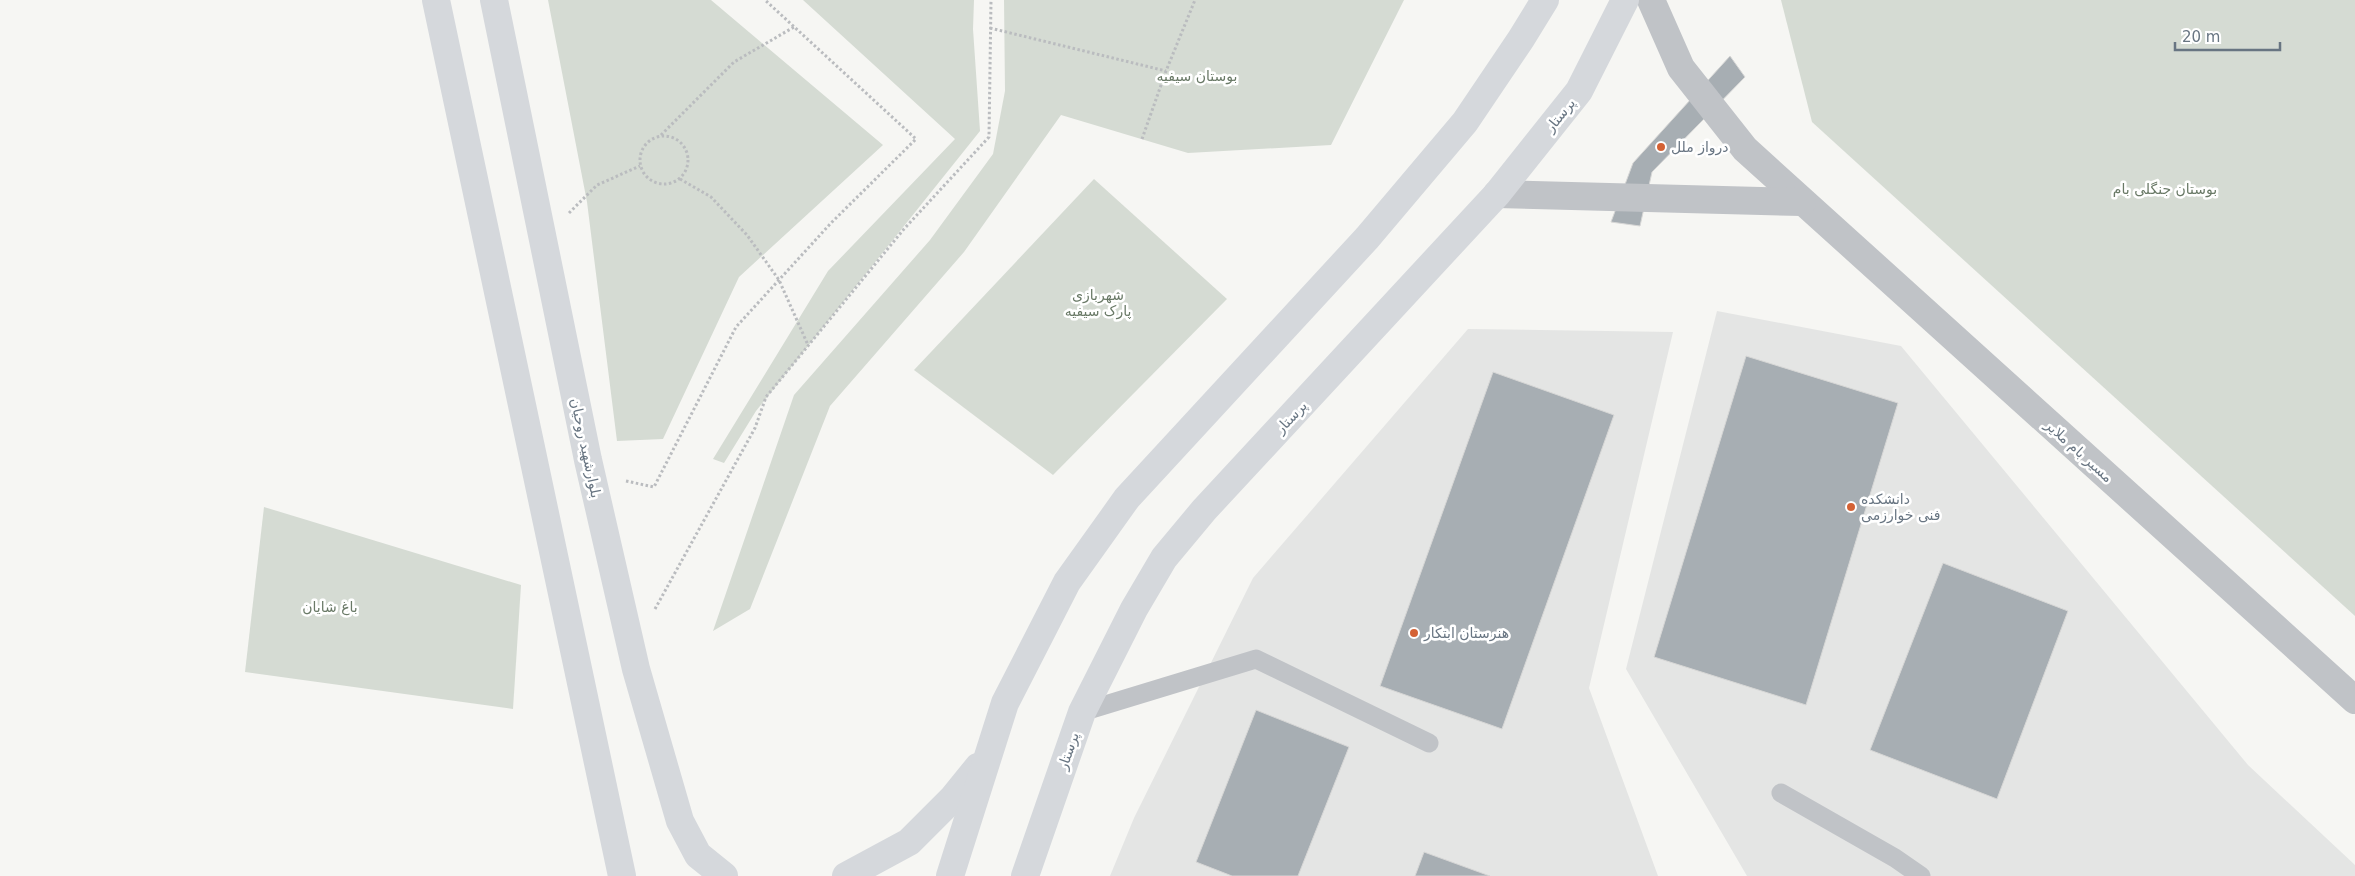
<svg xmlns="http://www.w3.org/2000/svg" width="2355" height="876" font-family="'DejaVu Sans','Noto Sans Arabic',sans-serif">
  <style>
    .built { fill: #e4e5e4 }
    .green { fill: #d5dbd3 }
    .building { fill: #a7aeb3; stroke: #d7d7d6 }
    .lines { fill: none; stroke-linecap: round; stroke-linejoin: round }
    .path { stroke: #babcbf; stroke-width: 3; stroke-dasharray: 2.5 2.5; stroke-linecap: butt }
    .service { stroke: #c0c3c7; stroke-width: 19 }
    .tertiary { stroke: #c0c3c7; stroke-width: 28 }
    .secondary { stroke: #d5d8dc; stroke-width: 28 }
    .poi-dot { fill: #d46235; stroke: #fff; stroke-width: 2 }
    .labels { text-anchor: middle; stroke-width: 5; stroke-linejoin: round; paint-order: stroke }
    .park-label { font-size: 14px; fill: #697966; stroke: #fff }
    .street-label { font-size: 14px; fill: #687582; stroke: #fff }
    .poi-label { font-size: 14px; fill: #687582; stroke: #fff; text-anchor: start }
  </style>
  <rect width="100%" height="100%" fill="#f6f6f3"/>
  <g class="built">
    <polygon points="1717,311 1901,346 2248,765 2355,865 2355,876 1747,876 1626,669"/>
    <polygon points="1468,329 1673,332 1589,688 1658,876 1110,876 1134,818 1253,578"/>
  </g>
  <g class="green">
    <polygon points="548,0 711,0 883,145 739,277 663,439 617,441 587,202"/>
    <polygon points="803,0 974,0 973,29 980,131 756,411 724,463 713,459 828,271 955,139"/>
    <polygon points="1004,0 1404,0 1331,145 1188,153 1061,115 964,252 830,406 750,609 713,631 794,395 930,240 993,154 1005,91"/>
    <polygon points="1781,0 2355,0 2355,616 1812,122"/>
    <polygon points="1094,179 1227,299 1053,475 914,370"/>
    <polygon points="264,507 521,585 513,709 245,672"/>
  </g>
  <g class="building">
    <polygon points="1730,56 1745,77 1652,172 1640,226 1611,222 1633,163"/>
    <polygon points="1746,356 1898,403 1806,705 1654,657"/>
    <polygon points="1493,372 1614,415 1502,729 1380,686"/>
    <polygon points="1943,563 2068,611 1997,799 1870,750"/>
    <polygon points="1256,710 1349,747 1298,876 1232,876 1196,862"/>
    <polygon points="1424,852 1490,876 1415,876"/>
  </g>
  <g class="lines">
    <g class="path">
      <polyline points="990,28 1166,71"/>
      <polyline points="661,135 734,62 794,27"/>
      <circle cx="664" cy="160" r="24"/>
      <polyline points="1142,139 1166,71 1195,0"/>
      <polyline points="680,179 711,197 747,235 779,280 808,345"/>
      <polyline points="569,213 597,185 640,166"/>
      <polyline points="626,481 654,487 736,327 831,223 916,139 765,0"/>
      <polyline points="655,609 755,428 766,397 904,229 989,137 991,0"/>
    </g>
    <g class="service">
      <polyline points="1082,712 1256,659 1429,743"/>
      <polyline points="1781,793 1895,858 1921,876"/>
    </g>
    <g class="tertiary">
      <polyline points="1651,0 1681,68 1745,149 2355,700"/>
      <polyline points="1497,194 1802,202"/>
    </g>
    <g class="secondary">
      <polyline points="436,0 622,876"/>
      <polyline points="494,0 588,460 636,669 680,821 698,855 724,876"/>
      <polyline points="846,876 909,842 952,799 978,767"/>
      <polyline points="950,876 1005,703 1067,582 1127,498 1367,238 1465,122 1521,39 1545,0"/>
      <polyline points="1025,876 1082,712 1134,609 1164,558 1204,510 1497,194 1579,91 1625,0"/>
    </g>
  </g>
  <g class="poi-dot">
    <circle cx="1661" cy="147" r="5"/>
    <circle cx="1851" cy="507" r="5"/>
    <circle cx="1414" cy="633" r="5"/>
  </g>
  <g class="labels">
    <g class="park-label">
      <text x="1197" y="81">بوستان سیفیه</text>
      <text x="2165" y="194">بوستان جنگلی بام</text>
      <text x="1098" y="300">شهربازی<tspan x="1098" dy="16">پارک سیفیه</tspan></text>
      <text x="330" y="612">باغ شایان</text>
    </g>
    <g class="street-label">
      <text transform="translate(1560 115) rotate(-51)" y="5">پرستار</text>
      <text transform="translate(1291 417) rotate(-47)" y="5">پرستار</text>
      <text transform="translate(586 448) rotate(78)" y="5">بلوارشهید روحیان</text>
      <text transform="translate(2079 451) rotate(42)" y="5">مسیر بام ملایر</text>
      <text transform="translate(1068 751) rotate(-71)" y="5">پرستار</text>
    </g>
    <g class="poi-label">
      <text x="1671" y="152">درواز ملل</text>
      <text x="1861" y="504">دانشکده<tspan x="1861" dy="16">فنی خوارزمی</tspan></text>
      <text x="1424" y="638">هنرستان ابتکار</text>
    </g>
  </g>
  <path d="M2175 42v8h105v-8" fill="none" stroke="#687582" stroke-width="2.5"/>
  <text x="2182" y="42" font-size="15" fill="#687582" stroke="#ffffff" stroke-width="4" paint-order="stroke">20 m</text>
</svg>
